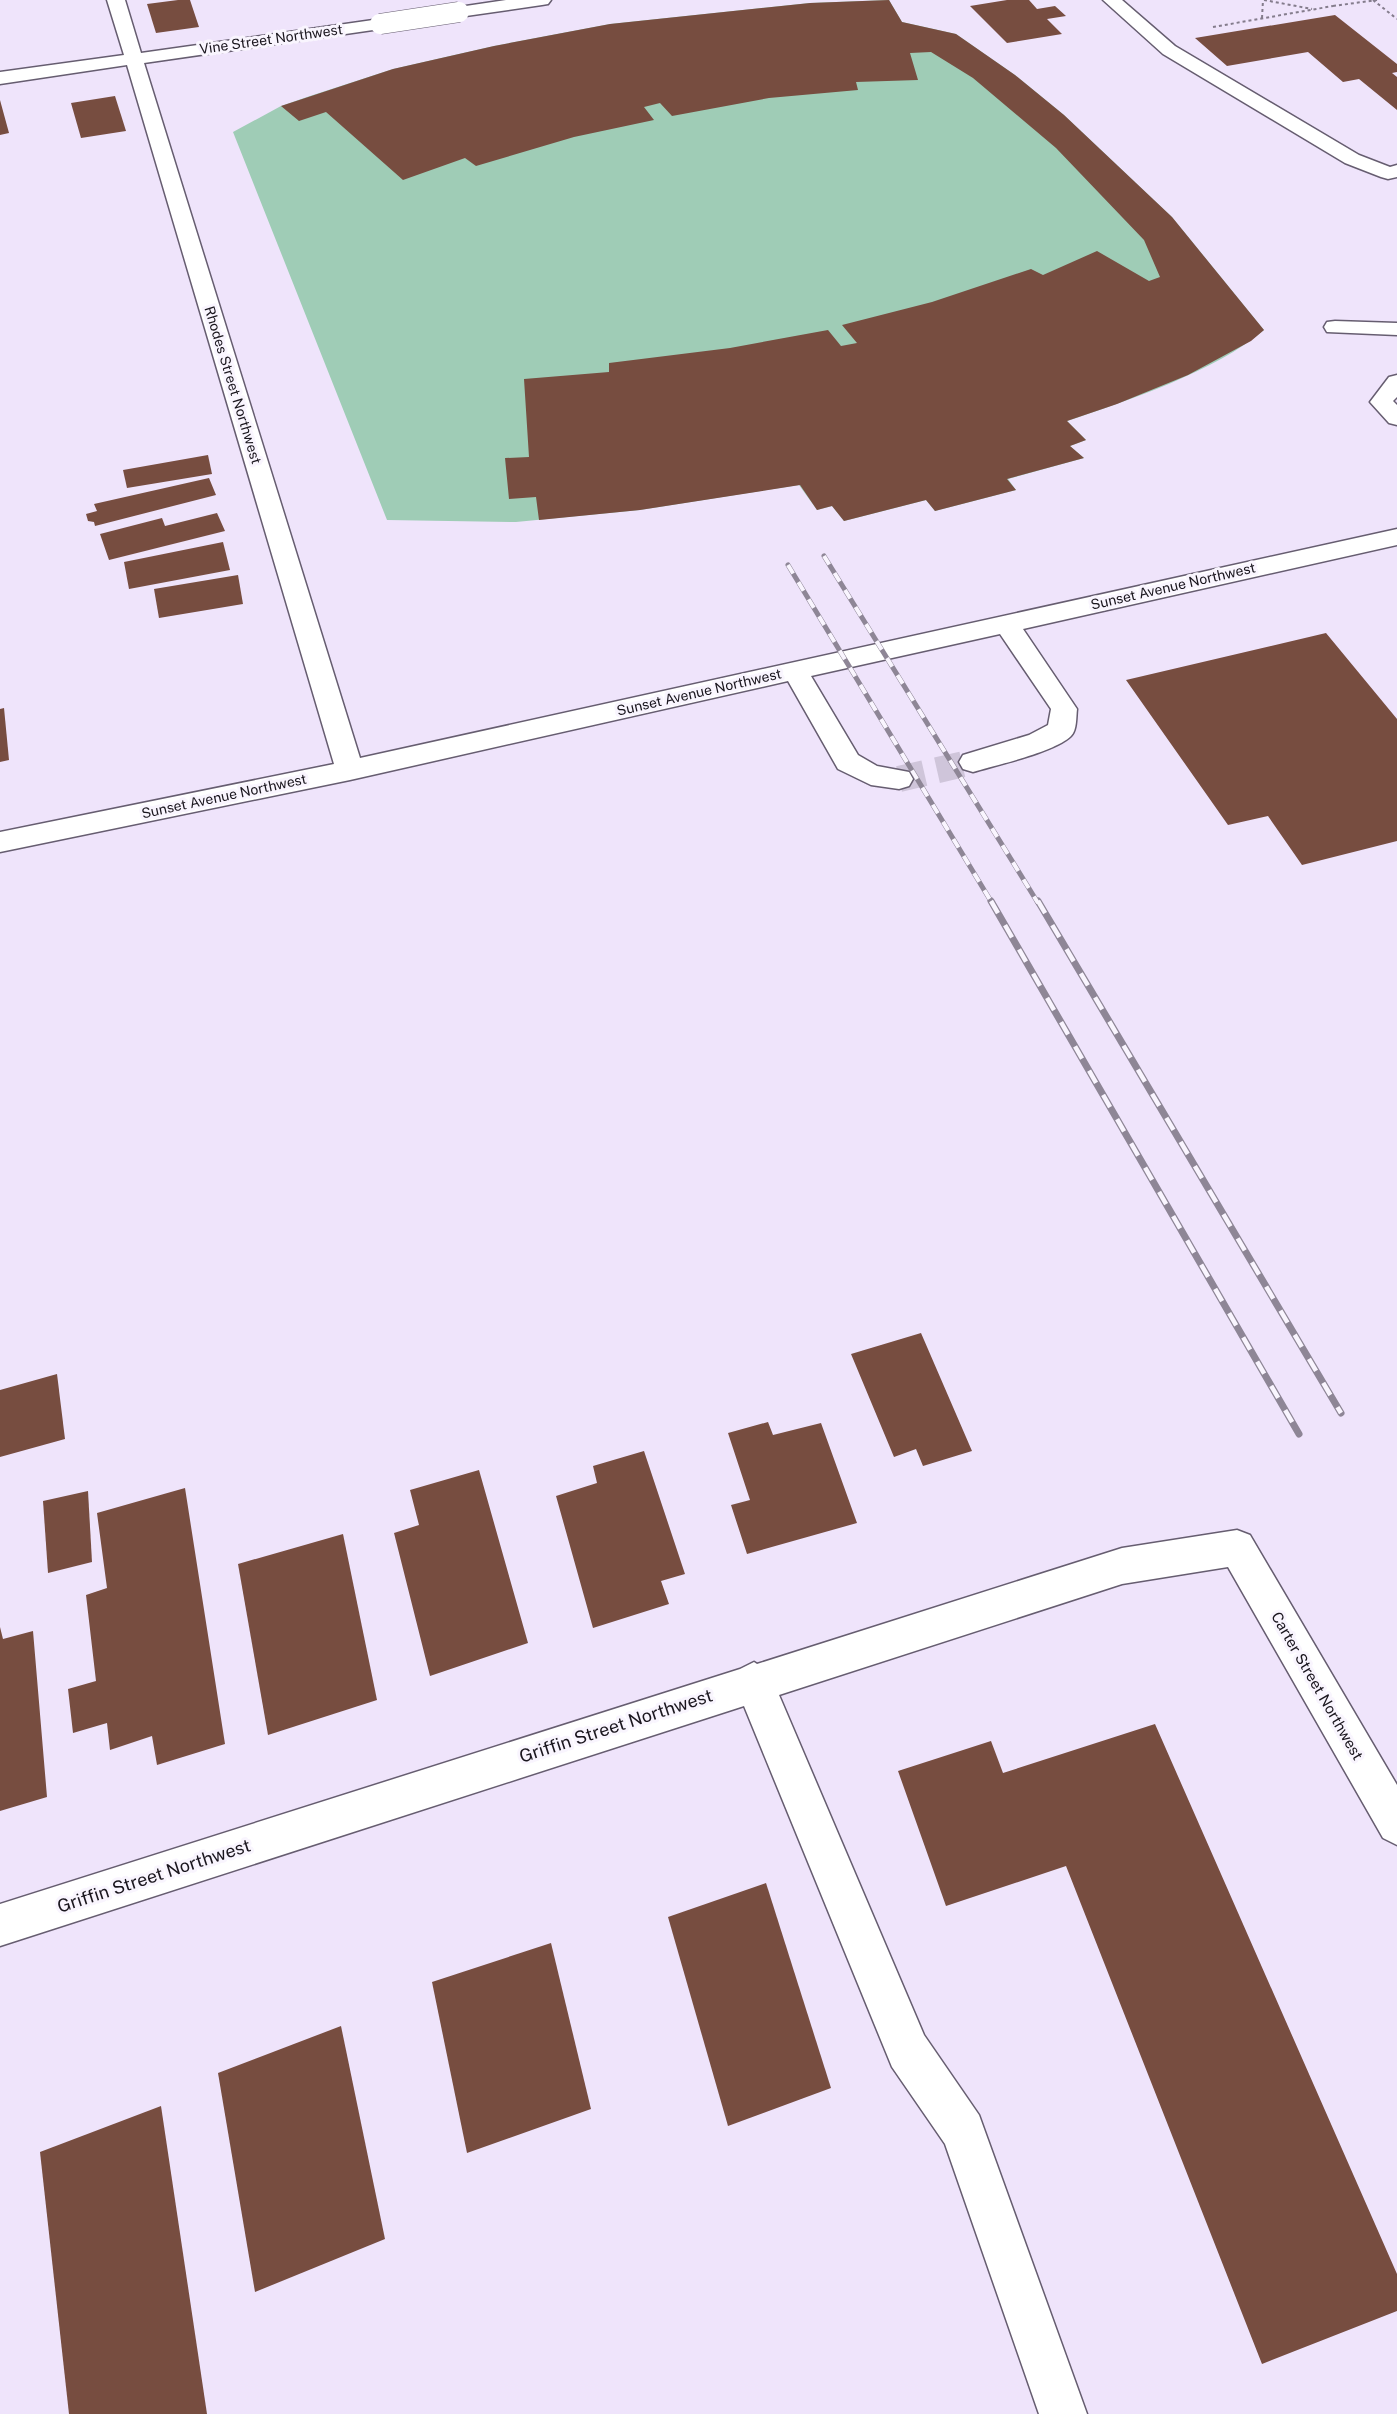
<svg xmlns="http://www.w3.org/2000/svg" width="1397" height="2414" font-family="'Public Sans',sans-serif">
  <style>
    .green { fill: #9fccb6 }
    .building { fill: #774d40 }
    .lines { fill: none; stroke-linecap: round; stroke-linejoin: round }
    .minor-tunnel { stroke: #cfc5da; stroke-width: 26; stroke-dasharray: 26 13; stroke-linecap: butt }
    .minor-casing { stroke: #665d70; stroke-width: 3 }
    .path { stroke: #847c8c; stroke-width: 2; stroke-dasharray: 3 3; stroke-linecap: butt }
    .minor { fill: #fff; fill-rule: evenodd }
    .rail-far1-casing { stroke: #8e8696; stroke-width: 5 }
    .rail-casing { stroke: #8e8696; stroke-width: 7 }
    .rail-far1 { stroke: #f9f5fe; stroke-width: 4; stroke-dasharray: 10; stroke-linecap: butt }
    .rail { stroke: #f9f5fe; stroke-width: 4.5; stroke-dasharray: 14; stroke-linecap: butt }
    .minor-bridge-casing { stroke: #665d70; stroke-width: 21; stroke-linecap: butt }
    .path-bridge { stroke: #847c8c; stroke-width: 2; stroke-dasharray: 3 3; stroke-linecap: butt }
    .minor-bridge { stroke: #fff; stroke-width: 20 }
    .labels { text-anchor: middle; stroke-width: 6; stroke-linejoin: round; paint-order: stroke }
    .far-street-label { font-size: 14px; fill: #1a161e; stroke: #f9f5fe }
    .street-label { font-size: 15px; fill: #1a161e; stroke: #f9f5fe }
    .near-street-label { font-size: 18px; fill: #1a161e; stroke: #f9f5fe }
  </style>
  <rect width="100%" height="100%" fill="#efe4fb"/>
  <path class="green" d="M 889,0 L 902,22 L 956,34 L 1015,75 L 1064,115 L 1172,217 L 1264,330 C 1216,371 1127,401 1067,421 L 1086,440 L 1070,446 L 1084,458 L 1008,479 L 1016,490 L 935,511 L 926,500 L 844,521 L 832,506 L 817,510 L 799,485 L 640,510 L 516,522 L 387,520 L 233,132 L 281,106 L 310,96 L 393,69 L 494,46 L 610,24 L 810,3 Z"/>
  <g class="building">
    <polygon points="178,0 190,0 199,27 156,33 147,4"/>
    <polygon points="889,0 902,22 956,34 1015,75 1064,115 1172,217 1264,330 1251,341 1188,375 1117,404 1067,421 1086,440 1070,446 1084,458 1007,479 1016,490 935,511 926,500 844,521 832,506 817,510 800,485 640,510 539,520 536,497 509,499 505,458 529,457 524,379 609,372 609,363 730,348 828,330 841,346 857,343 842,325 932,302 1031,269 1043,275 1097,251 1149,281 1160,277 1144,240 1056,148 973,78 931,52 910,53 918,80 856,82 858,90 769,98 672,116 660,103 644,107 654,120 574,137 476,166 465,158 403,180 326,112 299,121 281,106 393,69 494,46 610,24 810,3"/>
    <polygon points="1007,0 1029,0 1037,9 1055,6 1066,16 1047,19 1062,34 1007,43 970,6"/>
    <polygon points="1335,15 1397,64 1397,72 1392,73 1397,77 1397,110 1359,79 1343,82 1308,52 1227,66 1195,38"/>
    <polygon points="115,96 126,131 81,138 71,103"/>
    <polygon points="0,100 9,133 0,135"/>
    <polygon points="208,455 212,474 127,488 123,470"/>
    <polygon points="209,478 216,495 95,526 94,522 88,521 86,514 97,511 94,504"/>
    <polygon points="217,513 225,531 109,560 100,534 162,518 165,526"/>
    <polygon points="223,542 230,570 129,589 124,562"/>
    <polygon points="238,575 243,604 159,618 154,589"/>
    <polygon points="1326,633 1397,719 1397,841 1302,865 1268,816 1228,825 1126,680"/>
    <polygon points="4,708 9,760 0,762 0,709"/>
    <polygon points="921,1333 972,1451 923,1466 916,1449 894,1457 851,1354"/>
    <polygon points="57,1374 65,1439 0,1457 0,1390"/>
    <polygon points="768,1422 773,1435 821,1423 857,1523 747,1554 731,1505 750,1500 728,1433"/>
    <polygon points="644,1451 685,1574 661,1581 669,1604 593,1628 556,1496 597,1483 593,1466"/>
    <polygon points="479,1470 528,1643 430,1676 394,1533 419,1525 410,1490"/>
    <polygon points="185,1488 225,1744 157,1765 152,1736 110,1750 107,1723 73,1733 68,1689 96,1681 86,1595 107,1588 97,1513"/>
    <polygon points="88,1491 92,1562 48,1573 43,1501"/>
    <polygon points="343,1534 377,1700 268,1735 238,1564"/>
    <polygon points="0,1627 3,1639 33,1631 47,1797 0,1811"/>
    <polygon points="1155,1724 1397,2274 1397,2311 1262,2364 1066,1866 946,1906 898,1771 991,1741 1003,1773"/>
    <polygon points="766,1883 831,2088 728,2126 668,1917"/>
    <polygon points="551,1943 591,2109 467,2153 432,1982"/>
    <polygon points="341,2026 385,2239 255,2292 218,2073"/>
    <polygon points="161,2106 207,2414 69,2414 40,2152"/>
  </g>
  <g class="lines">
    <polyline class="minor-tunnel" points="899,779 973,762"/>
    <g class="minor-casing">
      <g id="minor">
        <path d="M 107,0 L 125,0 L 141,53 L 380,19 L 386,20 L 389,24 L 386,28 L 380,29 L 144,63 L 360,758 L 1397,529 L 1397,545 L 1023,629 L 1077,709 C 1076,717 1077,730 1071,736 C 1055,752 996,765 973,772 L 963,769 L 959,762 L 963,755 L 1029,735 L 1048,725 L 1051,709 L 1000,634 L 811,676 L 858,755 L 877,766 L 909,772 L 913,779 L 909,786 L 899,789 L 871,785 L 838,769 L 788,681 L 350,780 L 0,852 L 0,832 L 334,764 L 127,65 L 0,84 L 0,72 L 124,55 Z"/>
        <polygon points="506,0 551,0 548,4 542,5 459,17 453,16 450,12 453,8 459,7"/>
        <polygon points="1103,0 1122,0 1175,46 1359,155 1390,167 1397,165 1397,177 1388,179 1381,177 1345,163 1163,54"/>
        <polygon points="1335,321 1397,323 1397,335 1327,332 1324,327 1327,322"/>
        <polygon points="1397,375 1397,397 1393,401 1397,405 1397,425 1389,423 1370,402 1389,377"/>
        <polygon points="1237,1530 1250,1535 1397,1785 1397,1845 1383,1838 1228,1567 1122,1584 779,1695 924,2035 979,2115 1087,2414 1039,2414 945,2144 892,2067 744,1706 0,1946 0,1904 740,1669 754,1662 757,1664 1122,1548"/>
      </g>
    </g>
    <g class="path">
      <polyline points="1264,0 1312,9"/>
      <polyline points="1373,0 1397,19"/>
      <polyline points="1262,18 1263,0"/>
      <polyline points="1213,27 1333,6"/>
    </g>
    <use href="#minor" class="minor"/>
    <g class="rail-far1-casing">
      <g id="rail-far1">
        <polyline points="824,556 1038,903"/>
        <polyline points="788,565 992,903"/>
      </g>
    </g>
    <g class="rail-casing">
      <g id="rail">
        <polyline points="991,901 1299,1434"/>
        <polyline points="1038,901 1341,1413"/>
      </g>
    </g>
    <use href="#rail-far1" class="rail-far1"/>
    <use href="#rail" class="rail"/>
    <g class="minor-bridge-casing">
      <polyline id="minor-bridge" points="380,24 459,12"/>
    </g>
    <polyline class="path-bridge" points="1333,6 1377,0"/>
    <use href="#minor-bridge" class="minor-bridge"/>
  </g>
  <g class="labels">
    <g class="far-street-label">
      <text transform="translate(271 39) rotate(-8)" y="5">Vine Street Northwest</text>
      <text transform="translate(233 385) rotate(73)" y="5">Rhodes Street Northwest</text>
      <text transform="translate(1173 586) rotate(-13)" y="5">Sunset Avenue Northwest</text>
      <text transform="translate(699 692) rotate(-13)" y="5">Sunset Avenue Northwest</text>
      <text transform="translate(224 796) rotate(-12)" y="5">Sunset Avenue Northwest</text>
    </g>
    <g class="street-label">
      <text transform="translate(1317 1686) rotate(60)" y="5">Carter Street Northwest</text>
    </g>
    <g class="near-street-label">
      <text transform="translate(616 1726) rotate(-18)" y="6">Griffin Street Northwest</text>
      <text transform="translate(154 1876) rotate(-18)" y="6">Griffin Street Northwest</text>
    </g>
  </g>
</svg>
